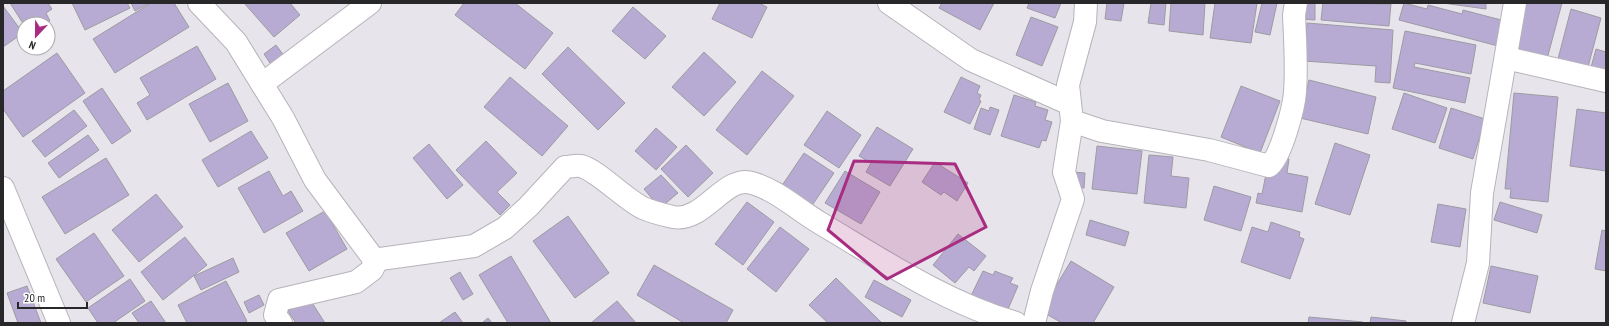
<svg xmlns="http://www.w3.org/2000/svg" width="1609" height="326" font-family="'PT Sans Narrow',sans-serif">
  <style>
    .building { fill: #b7abd3; stroke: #9d9ba2 }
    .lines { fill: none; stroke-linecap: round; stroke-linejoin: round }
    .minor-casing { stroke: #b7b3ba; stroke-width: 24 }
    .minor { stroke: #fff; stroke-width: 22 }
    .marked { fill: #a82c7f; fill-opacity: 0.2; stroke: #a82c7f; stroke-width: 3; stroke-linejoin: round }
  </style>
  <rect width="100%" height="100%" fill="#e8e4ec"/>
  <g class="building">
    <polygon points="10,3 48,3 52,9 46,13 50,21 45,24 24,25"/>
    <polygon points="72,3 127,3 130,8 85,30"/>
    <polygon points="131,3 149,3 135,11"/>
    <polygon points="151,3 174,3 189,27 115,73 93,39"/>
    <polygon points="244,3 290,3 300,15 274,37"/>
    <polygon points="464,3 515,3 553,33 525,69 455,15"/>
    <polygon points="720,3 759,3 767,7 752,38 712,19"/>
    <polygon points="942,3 994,3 980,30 939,8"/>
    <polygon points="1029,3 1061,3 1055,18 1027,8"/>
    <polygon points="1107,3 1124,3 1121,21 1105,19"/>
    <polygon points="1151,3 1166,3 1164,25 1148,23"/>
    <polygon points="1171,3 1205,3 1203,35 1169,31"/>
    <polygon points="1215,3 1257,3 1251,43 1210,38"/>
    <polygon points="1262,3 1277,3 1270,35 1255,32"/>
    <polygon points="1300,3 1315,3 1315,20 1300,19"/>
    <polygon points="1323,3 1391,4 1389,26 1321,20"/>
    <polygon points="1404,3 1427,9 1428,5 1462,14 1463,10 1505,21 1498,46 1399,20"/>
    <polygon points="1443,3 1486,3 1486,9"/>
    <polygon points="1527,3 1562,3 1547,59 1515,51"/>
    <polygon points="3,6 23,33 3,47"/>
    <polygon points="633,7 666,36 645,59 612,31"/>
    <polygon points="1571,9 1601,18 1588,67 1558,59"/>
    <polygon points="1031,17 1058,27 1042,66 1016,55"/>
    <polygon points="1307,23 1393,30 1390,83 1375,82 1376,66 1304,61"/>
    <polygon points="1405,31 1476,45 1471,74 1415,63 1414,67 1470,78 1465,103 1393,88"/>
    <polygon points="276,45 285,57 272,66 264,54"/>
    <polygon points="197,46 216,79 147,120 137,103 150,95 140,78"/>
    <polygon points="568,47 625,103 598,130 542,74"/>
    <polygon points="1596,49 1606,52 1606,76 1590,71"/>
    <polygon points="704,52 736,82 704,116 672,87"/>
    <polygon points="57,53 85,93 23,137 3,109 3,91"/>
    <polygon points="762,71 794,96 747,155 716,130"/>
    <polygon points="510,77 568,126 542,156 484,107"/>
    <polygon points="961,77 980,86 977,93 981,95 979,100 981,101 970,124 944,112"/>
    <polygon points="1309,80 1376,97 1368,134 1300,118"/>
    <polygon points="228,83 248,121 210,142 189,104"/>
    <polygon points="1241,86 1280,101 1260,153 1221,137"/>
    <polygon points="102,88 131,131 112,144 83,101"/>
    <polygon points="1404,93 1447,108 1435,143 1392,129"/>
    <polygon points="1514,93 1558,97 1548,202 1510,198 1511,189 1505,189"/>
    <polygon points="1014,95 1036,102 1035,106 1048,110 1045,120 1052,122 1046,141 1042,140 1039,148 1001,136"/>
    <polygon points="990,107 999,110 990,135 974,129 981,108 989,111"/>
    <polygon points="1451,108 1485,119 1473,159 1439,148"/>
    <polygon points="1577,109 1606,113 1606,171 1570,166"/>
    <polygon points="74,110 87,126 45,157 32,141"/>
    <polygon points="827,111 861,135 839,168 804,145"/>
    <polygon points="877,127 913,149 890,186 866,172 871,163 859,156"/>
    <polygon points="656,128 677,147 656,170 635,151"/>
    <polygon points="251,131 268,158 218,187 202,160"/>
    <polygon points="88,135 99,150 59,178 48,163"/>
    <polygon points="486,141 517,173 497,192 510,205 500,215 456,170"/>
    <polygon points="1335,143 1370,155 1350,215 1315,204"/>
    <polygon points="429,144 463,185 447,199 413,158"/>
    <polygon points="686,145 713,173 688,197 661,169"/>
    <polygon points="1097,146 1142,151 1137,194 1092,189"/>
    <polygon points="804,153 834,173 811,207 781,187"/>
    <polygon points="1149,155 1173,157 1171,176 1189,178 1186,208 1144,203"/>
    <polygon points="1281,157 1289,159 1287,173 1308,177 1302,212 1256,203 1258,193 1262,194 1267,169"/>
    <polygon points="106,158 129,195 65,234 42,197"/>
    <polygon points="935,162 968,183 957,201 944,192 941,195 922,182"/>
    <polygon points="269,171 283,196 291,191 303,211 264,233 238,188"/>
    <polygon points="845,171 880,192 861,224 825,203"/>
    <polygon points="1073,172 1085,173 1084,188 1071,187"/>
    <polygon points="661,175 678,193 660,208 644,189"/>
    <polygon points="1214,186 1251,197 1241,231 1204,220"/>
    <polygon points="156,194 183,227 139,262 112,230"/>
    <polygon points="747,202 774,222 743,265 715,244"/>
    <polygon points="1500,202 1542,215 1537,233 1494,220"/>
    <polygon points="1438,204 1466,209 1460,247 1431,242"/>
    <polygon points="325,211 347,249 309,271 286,233"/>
    <polygon points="568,216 609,273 575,298 533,241"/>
    <polygon points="1090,220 1129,232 1125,246 1086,235"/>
    <polygon points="1271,222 1300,232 1299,237 1304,239 1290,279 1241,262 1252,227 1268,232"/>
    <polygon points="780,227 809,249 776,292 747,269"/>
    <polygon points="1602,230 1606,231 1606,271 1595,269"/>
    <polygon points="94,233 124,276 86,302 56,259"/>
    <polygon points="958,234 986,256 974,271 969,267 955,283 933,265"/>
    <polygon points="185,237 207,265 163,300 141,272"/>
    <polygon points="511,256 551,323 508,323 479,275"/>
    <polygon points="233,258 239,272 201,290 194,276"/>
    <polygon points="1071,261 1114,287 1093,323 1062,323 1041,311"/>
    <polygon points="654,265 733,310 726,323 684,323 637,295"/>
    <polygon points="1491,266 1538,276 1530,313 1483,303"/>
    <polygon points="983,271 993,275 995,271 1002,274 1013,278 1010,283 1018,286 1005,316 969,300"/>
    <polygon points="460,272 473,294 463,300 450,278"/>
    <polygon points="836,278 882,323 828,323 809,305"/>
    <polygon points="130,279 145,301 113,323 98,323 88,308"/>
    <polygon points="874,280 911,300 902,317 865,297"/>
    <polygon points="226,281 247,321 243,323 187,323 178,305"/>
    <polygon points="27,286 41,323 18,323 7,293"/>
    <polygon points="259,295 264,305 249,313 244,302"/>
    <polygon points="309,298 325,323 296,323 288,311"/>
    <polygon points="151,301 166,323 139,323 132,313"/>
    <polygon points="617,301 636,323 591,323"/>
    <polygon points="455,312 463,323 439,323"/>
    <polygon points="1309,317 1363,322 1363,323 1308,323"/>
    <polygon points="1371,317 1406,321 1406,323 1370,323"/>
    <polygon points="488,318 492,323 482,323"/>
  </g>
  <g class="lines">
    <g class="minor-casing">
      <g id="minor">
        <polyline points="199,3 236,42 283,118 315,180 376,262 372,270 356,282 279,300 275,315 281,323"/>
        <polyline points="889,3 971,60 1070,104"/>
        <polyline points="1506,58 1606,81"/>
        <polyline points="262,84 370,3"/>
        <path d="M 1072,121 L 1102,131 L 1209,150 L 1269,166 C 1281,157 1294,107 1295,92 C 1297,66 1295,40 1294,15 L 1296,3"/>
        <polyline points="3,188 59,323"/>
        <path d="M 373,260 L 474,246 L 505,228 L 528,207 L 565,167 C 570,167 576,165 581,166 C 597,170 626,200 643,208 C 652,212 664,215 673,217 C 704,223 725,174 752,183 C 777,190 798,210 820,223 C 884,261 944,302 1016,323"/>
        <polyline points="1034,323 1042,291 1073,199 1064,172 1072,121 1068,85 1085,22 1086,3"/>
        <polyline points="1463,323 1478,263 1482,193 1515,3"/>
      </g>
    </g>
    <use href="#minor" class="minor"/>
  </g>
  <path class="marked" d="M 854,161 L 955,164 L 986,227 L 887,279 L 828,230 Z"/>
  <rect width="1609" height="326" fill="none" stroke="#282729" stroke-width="8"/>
  <g transform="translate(36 36) rotate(202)"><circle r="19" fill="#ffffff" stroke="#a9a9a9"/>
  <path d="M0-3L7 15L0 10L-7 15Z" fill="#a82c7f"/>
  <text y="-6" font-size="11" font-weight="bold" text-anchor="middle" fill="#282729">N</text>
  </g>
  <path d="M18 302v6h69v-6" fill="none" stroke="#282729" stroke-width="2"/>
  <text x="24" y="302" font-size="12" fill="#282729" stroke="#ffffff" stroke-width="3" paint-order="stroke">20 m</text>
</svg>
